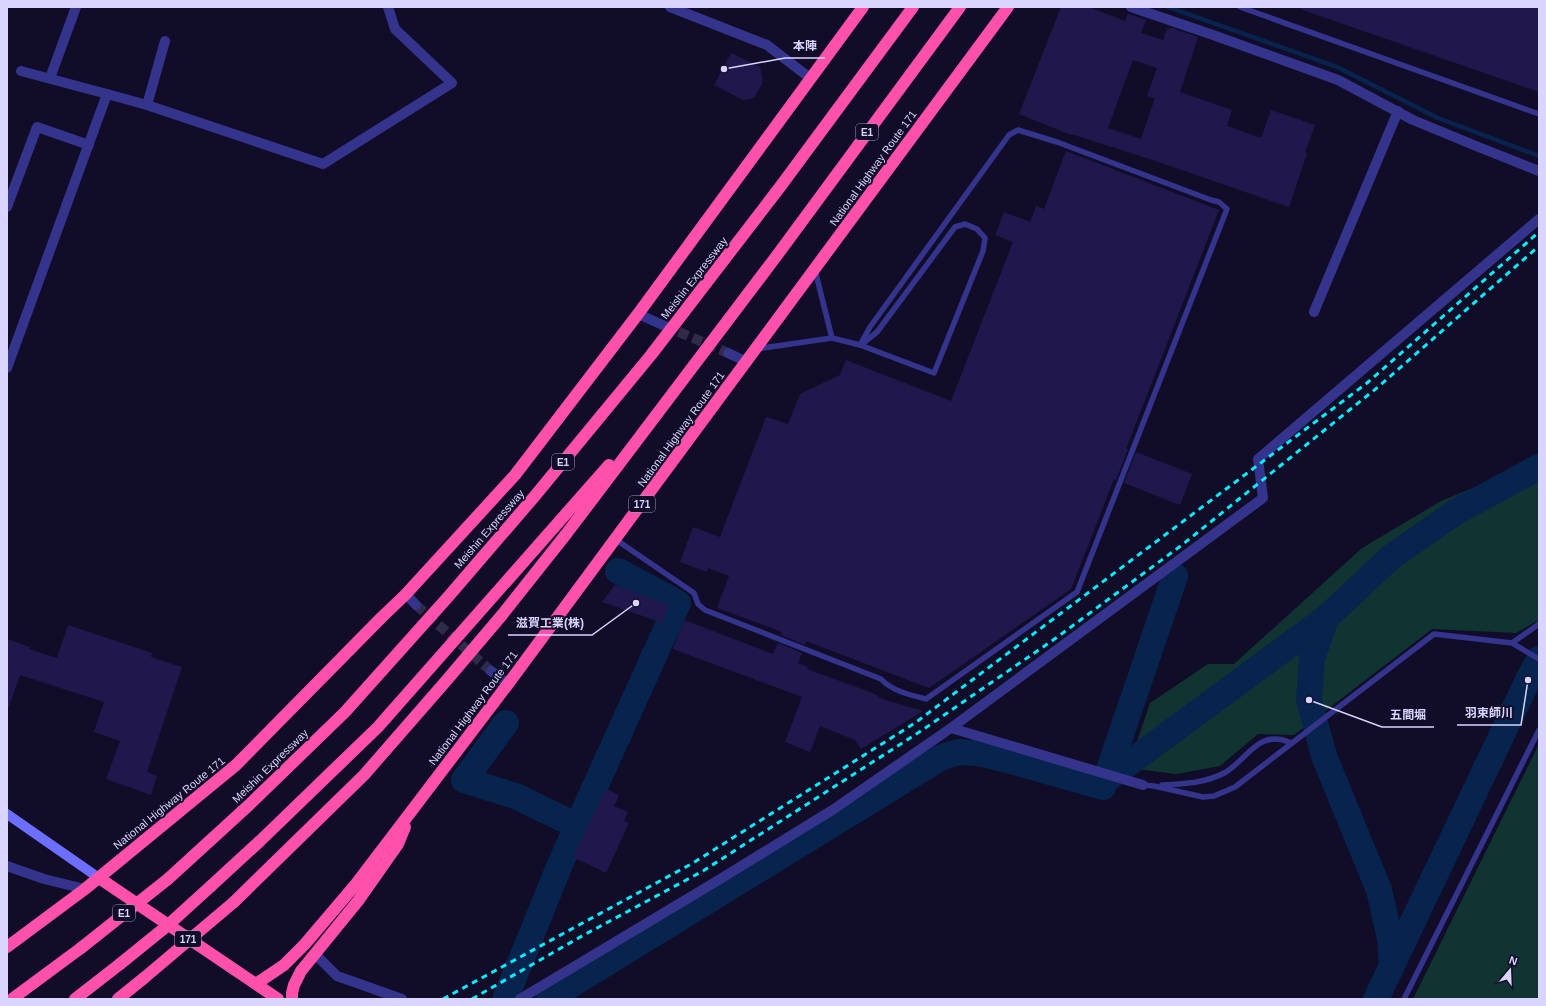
<svg xmlns="http://www.w3.org/2000/svg" width="1546" height="1006" font-family="Helvetica,'Noto Sans JP',sans-serif">
  <style>
    .green { fill: #103431 }
    .lines { fill: none; stroke-linecap: round; stroke-linejoin: round }
    .stream { stroke: #07244e; stroke-width: 4.5 }
    .river { stroke: #07244e; stroke-width: 26 }
    .building { fill: #20184c; fill-rule: evenodd }
    .street-tunnel { stroke: #2f2b49; stroke-width: 10; stroke-dasharray: 10 5; stroke-linecap: butt }
    .lane { stroke: #34348c; stroke-width: 5.5 }
    .street { stroke: #34348c; stroke-width: 10 }
    .secondary { stroke: #6c6eff; stroke-width: 10 }
    .highway { stroke: #ff50ab; stroke-width: 12 }
    .rail { stroke: #01efff; stroke-width: 3; stroke-dasharray: 6 5; stroke-linecap: butt }
    .highway-bridge { stroke: #ff50ab; stroke-width: 12 }
    .labels { text-anchor: middle; stroke-width: 4; stroke-linejoin: round; paint-order: stroke }
    .shield { fill: #110d29; stroke: #9d99bf; stroke-width: 1 }
    .shield-label { font-size: 10px; font-weight: bold; fill: #d9d5ff }
    .street-label { font-size: 11px; fill: #d9d5ff; stroke: #110d29 }
    .leader { fill: none; stroke: #d9d5ff; stroke-width: 1.5 }
    .callout-dot { fill: #d9d5ff; stroke: #110d29; stroke-width: 1.5 }
    .callout-label { font-size: 12px; text-anchor: middle; font-weight: bold; fill: #d9d5ff; stroke: #110d29; stroke-width: 4; stroke-linejoin: round; paint-order: stroke }
  </style>
  <rect width="100%" height="100%" fill="#110d29"/>
  <g class="green">
    <polygon points="1539,453 1539,620 1516,633 1432,629 1294,735 1258,734 1220,766 1176,774 1128,768 1150,703 1208,664 1234,664 1362,548 1441,501 1495,479"/>
    <polygon points="1539,744 1539,999 1413,999"/>
  </g>
  <g class="lines">
    <polyline class="stream" points="1168,7 1337,67 1438,118 1539,156"/>
    <g class="river">
      <polyline points="506,723 464,780 518,797 577,826"/>
      <polyline points="1106,780 1326,618"/>
      <polyline points="1392,967 1390,938 1379,890 1324,756 1309,700 1312,658 1326,618 1391,557 1456,512 1539,467"/>
      <polyline points="506,997 561,862 678,603 618,571"/>
      <polyline points="548,999 942,757 959,752 978,753 1004,759 1103,787 1175,576"/>
      <polyline points="1376,999 1528,680 1539,659"/>
    </g>
  </g>
  <g class="building">
    <path d="M 1061,7 L 1089,7 L 1125,21 L 1128,14 L 1146,20 L 1141,33 L 1163,40 L 1167,29 L 1172,28 L 1198,37 L 1180,92 L 1232,110 L 1227,126 L 1261,138 L 1271,110 L 1315,125 L 1305,153 L 1307,153 L 1289,207 L 1153,160 L 1071,134 L 1071,135 L 1019,114 ZM 1133,60 L 1157,68 L 1147,96 L 1155,98 L 1141,139 L 1108,128 Z"/>
    <polygon points="1301,7 1539,7 1539,92 1300,9"/>
    <polygon points="731,53 760,67 763,82 754,98 743,100 714,85"/>
    <polygon points="1066,151 1219,210 1126,449 1128,449 1116,480 1114,479 1071,589 929,688 806,641 805,645 781,635 782,632 717,608 729,576 708,568 707,572 680,562 693,527 720,537 766,417 788,424 800,394 840,375 846,360 951,401 1013,242 995,235 1004,212 1030,222 1036,206 1044,209"/>
    <polygon points="1136,452 1192,474 1180,505 1124,483"/>
    <polygon points="615,585 669,605 663,623 602,602"/>
    <polygon points="684,620 773,654 778,643 802,653 798,663 808,667 807,669 873,693 882,699 923,711 861,749 855,740 820,726 810,752 785,742 802,697 673,649"/>
    <polygon points="68,625 152,653 151,657 182,667 147,772 157,776 151,795 106,779 120,741 94,732 104,702 20,675 9,707 7,707 7,639 30,647 29,649 57,658"/>
    <polygon points="606,789 619,795 614,806 628,812 624,821 629,823 606,873 573,857"/>
  </g>
  <g class="lines">
    <g class="street-tunnel">
      <polyline points="665,326 728,353"/>
      <polyline points="416,605 491,671"/>
    </g>
    <g class="lane">
      <polyline points="1240,7 1539,114"/>
      <polyline points="815,270 832,338 860,345 934,373 983,251 985,238 977,229 965,224 955,227 877,332 862,344"/>
      <polyline points="756,349 832,338"/>
      <path d="M 615,539 L 694,593 L 698,604 L 705,610 L 881,679 C 892,691 910,695 926,699 L 1077,592 L 1227,209 L 1219,202 L 1211,200 L 1057,142 L 1018,130 L 1009,135 L 870,327 L 860,345"/>
      <polyline points="1512,643 1539,624"/>
      <polyline points="1143,785 1154,786 1203,797 1214,796 1235,787 1434,634 1512,643 1539,659"/>
      <path d="M 1162,785 C 1183,784 1207,783 1226,772 C 1248,758 1260,728 1291,743"/>
      <polyline points="1404,999 1539,730"/>
    </g>
    <g class="street">
      <polyline points="670,7 767,45 810,78"/>
      <polyline points="1131,7 1213,35 1338,80 1413,120 1476,146 1539,171"/>
      <polyline points="21,71 107,94"/>
      <polyline points="50,78 76,7"/>
      <polyline points="147,105 165,41"/>
      <polyline points="7,207 37,127 89,145"/>
      <polyline points="1314,312 1398,111"/>
      <polyline points="638,314 665,326"/>
      <polyline points="728,353 747,362"/>
      <polyline points="7,368 107,94 147,105 323,164 452,83 395,29 388,7"/>
      <polyline points="406,594 416,605"/>
      <polyline points="491,671 508,684"/>
      <polyline points="951,728 1263,498 1258,459 1539,219"/>
      <polyline points="7,866 44,879 85,889"/>
      <polyline points="315,954 337,976 402,999"/>
      <polyline points="520,999 712,884 834,809 951,728 1143,785"/>
    </g>
    <polyline class="secondary" points="7,814 99,878"/>
    <g class="highway">
      <polyline points="99,878 278,999"/>
      <polyline points="168,879 249,805 345,712 448,597 534,497 651,355 780,187 913,7"/>
      <polyline points="211,886 260,841 378,727 609,465"/>
      <polyline points="234,902 364,775 446,681 502,615 567,533 775,258 960,7"/>
      <polyline points="7,947 85,889 236,765 381,618 406,594 515,475 638,314 863,7"/>
      <polyline points="256,984 284,965 305,944 356,884 508,684 1008,7"/>
      <polyline points="12,999 81,948"/>
      <polyline points="75,999 120,964"/>
      <polyline points="118,999 144,978"/>
      <polyline points="292,999 292,993 294,985 301,971 358,901 398,844 405,827"/>
    </g>
    <g class="rail">
      <polyline points="443,999 693,863 915,723 1367,383 1539,232"/>
      <polyline points="472,999 582,936 703,871 921,731 1056,638 1182,545 1378,387 1539,246"/>
    </g>
    <g class="highway-bridge">
      <polyline points="81,948 168,879"/>
      <polyline points="120,964 167,926 211,886"/>
      <polyline points="144,978 234,902"/>
    </g>
  </g>
  <g class="labels">
    <g class="shield">
      <rect x="856" y="124" width="22" height="16" rx="3"/>
      <rect x="552" y="454" width="22" height="16" rx="3"/>
      <rect x="629" y="496" width="26" height="16" rx="3"/>
      <rect x="113" y="905" width="22" height="16" rx="3"/>
      <rect x="175" y="931" width="26" height="16" rx="3"/>
    </g>
    <g class="shield-label">
      <text x="867" y="136">E1</text>
      <text x="563" y="466">E1</text>
      <text x="642" y="508">171</text>
      <text x="124" y="917">E1</text>
      <text x="188" y="943">171</text>
    </g>
    <g class="street-label">
      <text transform="translate(873 168) rotate(-54)" y="4">National Highway Route 171</text>
      <text transform="translate(694 278) rotate(-52)" y="4">Meishin Expressway</text>
      <text transform="translate(681 429) rotate(-54)" y="4">National Highway Route 171</text>
      <text transform="translate(489 529) rotate(-49)" y="4">Meishin Expressway</text>
      <text transform="translate(473 708) rotate(-53)" y="4">National Highway Route 171</text>
      <text transform="translate(270 766) rotate(-44)" y="4">Meishin Expressway</text>
      <text transform="translate(169 803) rotate(-39)" y="4">National Highway Route 171</text>
    </g>
  </g>
  <path class="leader" d="M724 69L785 58H825M636 603L592 635H508M1528 680L1521 725H1457M1309 700L1382 727H1434"/>
  <g class="callout-dot">
    <circle cx="724" cy="69" r="4"/>
    <circle cx="636" cy="603" r="4"/>
    <circle cx="1528" cy="680" r="4"/>
    <circle cx="1309" cy="700" r="4"/>
  </g>
  <g class="callout-label">
    <text x="805" y="50">本陣</text>
    <text x="550" y="627">滋賀工業(株)</text>
    <text x="1489" y="717">羽束師川</text>
    <text x="1408" y="719">五間堀</text>
  </g>
  <rect width="1546" height="1006" fill="none" stroke="#d9d5ff" stroke-width="16"/>
  <g transform="translate(1510 970) rotate(19)" stroke="#110d29" stroke-width="3" paint-order="stroke">
  <path d="M0-3L7 15L0 10L-7 15Z" fill="#d9d5ff"/>
  <text y="-6" font-size="11" font-weight="bold" text-anchor="middle" fill="#d9d5ff">N</text>
  </g>
</svg>
